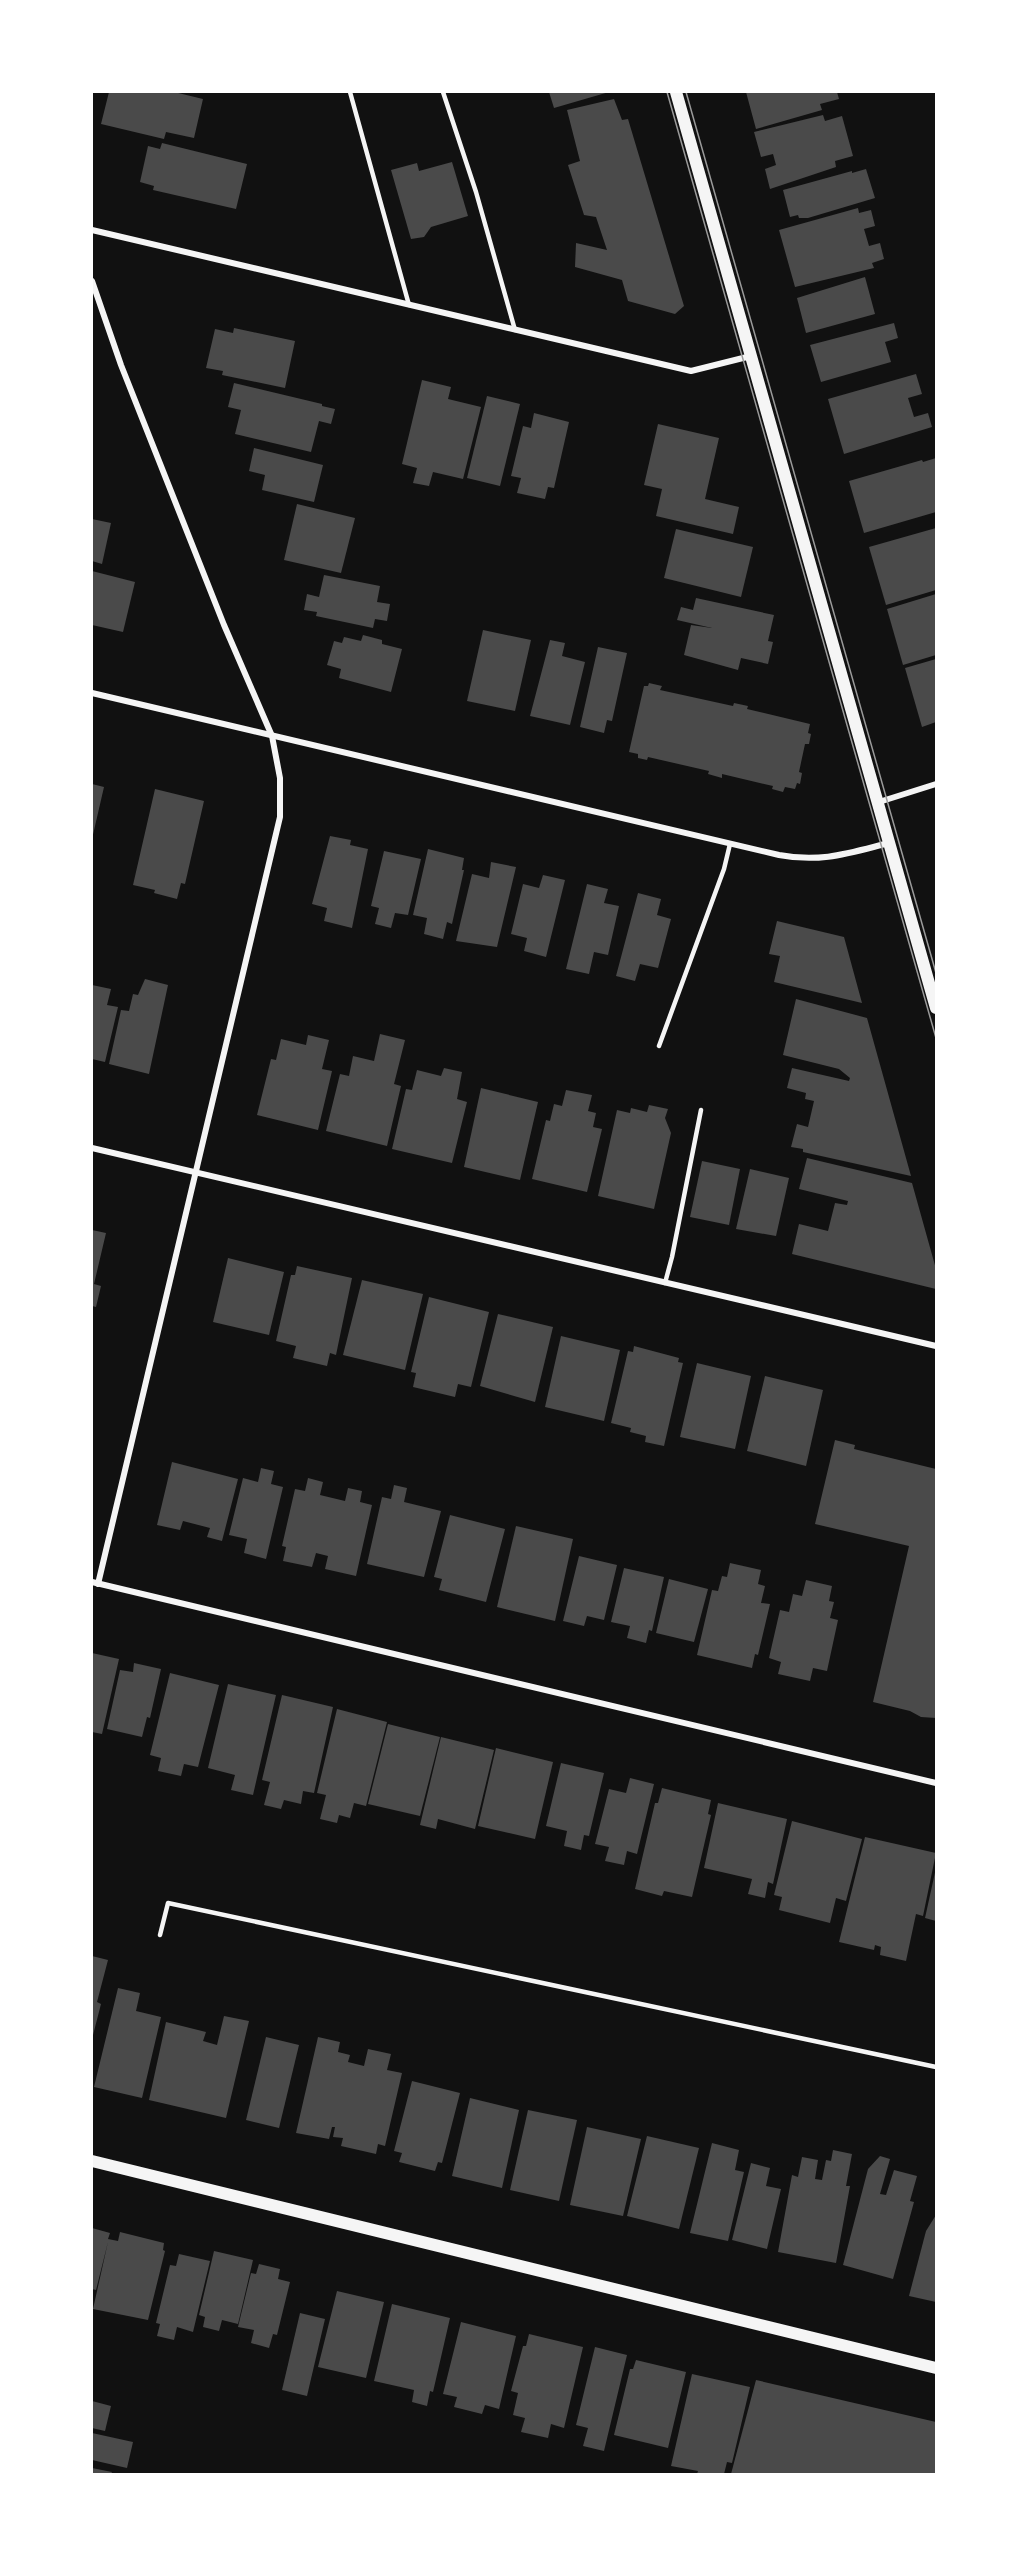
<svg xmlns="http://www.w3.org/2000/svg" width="1028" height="2566" font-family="Arial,sans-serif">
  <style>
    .building { fill: #4a4a4a }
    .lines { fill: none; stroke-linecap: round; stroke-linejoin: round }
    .service { stroke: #f5f5f5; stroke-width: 4.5 }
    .minor { stroke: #f5f5f5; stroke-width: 6 }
    .secondary { stroke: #f5f5f5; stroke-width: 12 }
    .tram { stroke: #9a9a9a; stroke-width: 1.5 }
  </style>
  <rect width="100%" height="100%" fill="#111"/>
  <g class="building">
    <polygon points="109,92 174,92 203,99 194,138 166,132 164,139 101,124"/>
    <polygon points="549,92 609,92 554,108"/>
    <polygon points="746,92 837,92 839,99 820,104 822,110 756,129"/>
    <polygon points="614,99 622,120 628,119 684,306 675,314 628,301 622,280 575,267 576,243 607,250 596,217 584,215 568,165 580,161 567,110"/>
    <polygon points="823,115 825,121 842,116 853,156 835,161 836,167 770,189 765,169 776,165 773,154 761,157 754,132"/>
    <polygon points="162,143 247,164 236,209 153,190 154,186 140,182 148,146 160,149"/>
    <polygon points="452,162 468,216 431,227 424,237 411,239 391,170 417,163 419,171"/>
    <polygon points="866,169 875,198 808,218 799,218 798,215 790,217 783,190 852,171 852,173"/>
    <polygon points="858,208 859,213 871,210 875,226 864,229 869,246 880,243 884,259 872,263 874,268 795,287 779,230"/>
    <polygon points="865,277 875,314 806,333 797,298"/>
    <polygon points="894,323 898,338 885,342 891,362 821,382 810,345"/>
    <polygon points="234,328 295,341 285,388 222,375 223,371 206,368 215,329 233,333"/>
    <polygon points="916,374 922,394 908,398 914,417 928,413 932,427 844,454 828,399"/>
    <polygon points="422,380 451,387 448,399 481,407 463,479 433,472 429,486 413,483 417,468 402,464"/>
    <polygon points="234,383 322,404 322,406 335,409 331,424 319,421 311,452 235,434 241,410 228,407"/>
    <polygon points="487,396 520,404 500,486 467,478"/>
    <polygon points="534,413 569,422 554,488 548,487 545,499 517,493 521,478 511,476 523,426 531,428"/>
    <polygon points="658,424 719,438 705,499 739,507 733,534 656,516 662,489 644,485"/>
    <polygon points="254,448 323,465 314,502 262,490 265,475 249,471"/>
    <polygon points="936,458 936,512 864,533 849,481 922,460 923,462"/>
    <polygon points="297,504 355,518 341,573 284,560"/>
    <polygon points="92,519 111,523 102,564 92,561"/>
    <polygon points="936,528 936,590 886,605 869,547"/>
    <polygon points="676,529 753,547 741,597 664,578"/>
    <polygon points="92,571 135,582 123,632 92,625"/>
    <polygon points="324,575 380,586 377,602 390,604 387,621 375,619 373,628 316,616 317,612 304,610 307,594 319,597"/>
    <polygon points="936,594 936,655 903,665 887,609"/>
    <polygon points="696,598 774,615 768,641 773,642 768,664 741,658 738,670 684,655 691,625 712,628 677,620 681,607 693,610"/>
    <polygon points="483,630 531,640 515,711 467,701"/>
    <polygon points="363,635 382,640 382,644 402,649 391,692 339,678 341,669 327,665 334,641 342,643 344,637 361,641"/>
    <polygon points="550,640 565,643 562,656 585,662 570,725 530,716"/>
    <polygon points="598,647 627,653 612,721 607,720 604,733 580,727"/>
    <polygon points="936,659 936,722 922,727 905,668"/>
    <polygon points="649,683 662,686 660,690 733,706 734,703 748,706 747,709 810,724 808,733 811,734 809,744 805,744 799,772 802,773 800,784 797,783 795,789 785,787 783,792 772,789 773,786 722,774 722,778 708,774 709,771 648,757 647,760 638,758 638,754 629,752 644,686 648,686"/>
    <polygon points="92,784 104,787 92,839"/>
    <polygon points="155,789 204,801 185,884 181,883 177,899 154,893 155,890 133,885"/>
    <polygon points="330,836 351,840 350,845 368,849 352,928 324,921 327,908 312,904"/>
    <polygon points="428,849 464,858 462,870 464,870 452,924 447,922 443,939 424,934 427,918 413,915"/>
    <polygon points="384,851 421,859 408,915 395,913 391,928 375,924 379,908 371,906"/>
    <polygon points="491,862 516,867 497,947 456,941 472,874 489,878"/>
    <polygon points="543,875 565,880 546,957 524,951 527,938 511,934 523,884 539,888"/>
    <polygon points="587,884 608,889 604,903 619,906 608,955 594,952 589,974 566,969"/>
    <polygon points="638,893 661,899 657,915 671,919 658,968 640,964 635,981 616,976"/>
    <polygon points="777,921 844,937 862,1003 774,982 780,956 769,954"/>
    <polygon points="145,979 168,985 149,1074 109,1064 121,1010 129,1011 133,994 138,995"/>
    <polygon points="92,985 111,989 107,1005 118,1007 105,1062 92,1059"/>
    <polygon points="796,999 867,1018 911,1176 803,1152 803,1149 791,1147 797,1124 808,1127 814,1101 805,1099 806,1093 787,1088 792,1068 849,1081 850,1078 839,1069 783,1055"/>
    <polygon points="380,1034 405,1040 394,1084 401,1086 387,1146 326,1131 340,1074 349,1076 353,1056 374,1061"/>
    <polygon points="308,1035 329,1040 322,1069 332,1071 318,1130 257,1115 271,1059 276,1060 281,1039 306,1045"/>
    <polygon points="444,1068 462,1072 457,1099 467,1102 452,1163 392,1149 406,1089 412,1090 417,1070 441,1076"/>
    <polygon points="481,1088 538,1102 520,1180 464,1167"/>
    <polygon points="566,1090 592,1095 588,1111 596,1113 593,1127 602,1129 587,1192 532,1179 546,1120 550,1121 554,1104 562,1106"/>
    <polygon points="649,1105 668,1109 665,1118 671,1133 654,1209 598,1196 617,1110 630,1113 631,1108 647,1112"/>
    <polygon points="807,1158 912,1183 936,1269 936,1289 792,1254 799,1224 828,1231 835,1203 847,1205 848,1201 799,1189"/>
    <polygon points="702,1161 740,1169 729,1225 690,1217"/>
    <polygon points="750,1169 789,1178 776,1236 736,1229"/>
    <polygon points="92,1230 106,1233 94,1284 101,1286 96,1307 92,1306"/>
    <polygon points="228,1258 284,1272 269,1335 213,1322"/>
    <polygon points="297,1266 352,1278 336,1355 330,1353 327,1366 293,1358 296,1346 276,1341 291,1275 295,1275"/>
    <polygon points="362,1280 423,1294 405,1370 343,1355"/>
    <polygon points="429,1297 489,1312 471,1387 458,1384 455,1397 413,1387 416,1373 411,1372"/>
    <polygon points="498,1314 553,1327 535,1402 480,1386"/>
    <polygon points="561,1336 620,1350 604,1421 545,1407"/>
    <polygon points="634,1346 679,1358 678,1362 683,1363 664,1446 645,1442 646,1436 630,1432 631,1428 611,1423 628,1351 633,1352"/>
    <polygon points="697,1363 751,1376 735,1449 680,1437"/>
    <polygon points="765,1376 823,1390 806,1466 747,1451"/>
    <polygon points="835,1440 855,1445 854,1449 936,1469 936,1718 921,1717 910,1711 873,1702 909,1546 815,1524"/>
    <polygon points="172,1462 238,1479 222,1541 207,1537 210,1528 183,1521 180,1530 157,1525"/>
    <polygon points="261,1468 274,1471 271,1484 283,1487 266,1559 244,1553 247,1539 229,1535 243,1478 258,1482"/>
    <polygon points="308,1478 323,1482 320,1495 345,1501 348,1488 362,1491 360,1502 372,1505 356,1576 325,1569 328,1556 316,1553 312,1567 283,1561 286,1547 282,1546 295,1489 305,1491"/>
    <polygon points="394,1485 407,1488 404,1502 441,1511 424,1577 367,1564 382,1497 391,1499"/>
    <polygon points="450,1515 505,1529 486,1602 439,1590 442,1579 434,1577"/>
    <polygon points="516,1526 573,1539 555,1621 497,1607"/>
    <polygon points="579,1556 617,1565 604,1620 587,1616 584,1626 563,1621"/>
    <polygon points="730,1563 761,1570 758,1584 765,1586 761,1603 770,1604 758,1655 755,1654 752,1668 697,1655 712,1590 718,1591 722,1576 727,1577"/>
    <polygon points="624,1568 664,1577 652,1631 649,1630 646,1643 627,1638 630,1626 611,1622"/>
    <polygon points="669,1579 708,1589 694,1642 656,1633"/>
    <polygon points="806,1580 832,1586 829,1601 834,1602 830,1618 838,1620 827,1671 813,1668 810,1681 778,1674 781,1662 769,1658 780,1610 789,1612 793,1594 802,1596"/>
    <polygon points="92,1653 119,1659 102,1734 92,1732"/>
    <polygon points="134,1663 161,1669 150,1718 147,1717 142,1737 107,1729 120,1670 133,1672"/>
    <polygon points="170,1673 219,1685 198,1767 184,1764 181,1776 158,1771 161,1758 150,1755"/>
    <polygon points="228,1684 276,1695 253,1795 231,1790 235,1775 208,1768"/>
    <polygon points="282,1695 333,1707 314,1793 303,1791 301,1804 284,1800 281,1809 264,1805 270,1782 262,1780"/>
    <polygon points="337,1709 387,1722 366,1806 354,1803 350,1818 339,1815 337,1823 320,1819 326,1795 317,1793"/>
    <polygon points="388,1724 440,1737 420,1816 368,1804"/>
    <polygon points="441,1737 494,1750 475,1829 438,1819 436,1829 420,1825"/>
    <polygon points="496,1748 553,1762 535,1839 478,1826"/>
    <polygon points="561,1763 604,1773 589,1836 584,1835 581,1850 564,1846 567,1831 546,1826"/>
    <polygon points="630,1778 654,1784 637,1854 627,1851 624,1865 605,1861 609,1847 595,1844 609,1789 626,1793"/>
    <polygon points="662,1788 711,1800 708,1814 711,1815 692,1897 664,1891 662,1896 635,1889 655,1803 658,1803"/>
    <polygon points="718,1803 787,1819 773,1884 768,1882 765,1898 748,1894 752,1879 704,1868"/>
    <polygon points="792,1821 862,1839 846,1901 836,1898 830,1923 779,1910 782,1897 774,1895"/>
    <polygon points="865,1837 936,1853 923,1916 916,1914 906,1961 880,1955 881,1947 875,1945 874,1950 839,1942"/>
    <polygon points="936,1868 936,1921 925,1918"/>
    <polygon points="92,1956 108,1960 97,2002 101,2004 92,2039"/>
    <polygon points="118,1988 140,1993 136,2011 161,2017 142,2098 94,2087"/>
    <polygon points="224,2016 249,2021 226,2118 149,2100 166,2022 206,2032 203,2041 217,2045"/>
    <polygon points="266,2037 299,2045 279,2128 246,2120"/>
    <polygon points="318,2037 340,2042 338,2052 350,2055 348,2062 364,2066 368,2049 391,2054 387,2070 402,2073 385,2146 378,2144 376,2154 341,2146 343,2138 333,2137 335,2127 332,2127 329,2139 296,2133"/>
    <polygon points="412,2081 460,2093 442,2163 438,2162 435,2171 399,2162 402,2153 394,2151"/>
    <polygon points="470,2098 519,2110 502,2188 452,2176"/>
    <polygon points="528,2110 577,2120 559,2201 510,2190"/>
    <polygon points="587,2127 641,2139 623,2216 570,2205"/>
    <polygon points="647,2136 699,2148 679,2229 627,2216"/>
    <polygon points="712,2143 739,2150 735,2170 744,2172 728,2241 690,2233"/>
    <polygon points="833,2150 852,2154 846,2186 850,2186 836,2263 778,2252 792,2175 798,2177 802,2157 818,2160 815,2179 822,2180 826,2160 831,2161"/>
    <polygon points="880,2156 890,2159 880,2194 886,2195 894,2170 917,2176 910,2201 914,2202 893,2279 843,2265 868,2169"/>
    <polygon points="751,2163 770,2168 766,2186 781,2189 767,2249 732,2240"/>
    <polygon points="936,2215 936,2302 909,2296 926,2231"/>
    <polygon points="92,2228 110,2233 108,2239 118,2241 120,2232 164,2243 163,2250 165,2251 148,2320 93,2309 108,2242 96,2290 92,2289"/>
    <polygon points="214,2251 253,2260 238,2324 222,2320 219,2331 203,2327 205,2317 199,2315"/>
    <polygon points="179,2254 210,2261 193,2332 177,2327 174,2340 157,2336 160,2324 156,2323 170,2265 176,2266"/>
    <polygon points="259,2264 280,2269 278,2279 290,2282 277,2335 273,2334 269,2348 251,2343 254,2330 238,2327 251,2273 256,2274"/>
    <polygon points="337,2291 384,2302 366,2378 318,2367"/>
    <polygon points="392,2304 450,2318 433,2392 430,2391 427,2406 412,2402 414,2390 374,2381"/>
    <polygon points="300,2313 325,2319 307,2396 282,2390"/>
    <polygon points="461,2322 516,2336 499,2409 485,2405 482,2414 454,2407 457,2397 443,2394"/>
    <polygon points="529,2334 583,2347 564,2428 551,2424 548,2438 521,2432 525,2418 513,2415 518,2393 511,2391 523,2346 526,2346"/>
    <polygon points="595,2347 627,2355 604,2451 583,2446 588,2428 576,2425"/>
    <polygon points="636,2360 686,2372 668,2448 614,2435 630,2369 633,2369"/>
    <polygon points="692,2374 750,2387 732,2463 727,2462 724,2474 697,2474 698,2471 671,2466"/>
    <polygon points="756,2380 936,2422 936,2474 731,2474"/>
    <polygon points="92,2401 111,2406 105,2431 92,2428"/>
    <polygon points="92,2433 133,2442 127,2468 92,2460"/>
    <polygon points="92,2468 112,2472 111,2474 92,2474"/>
  </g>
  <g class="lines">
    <g class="service">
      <polyline points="350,92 409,305"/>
      <polyline points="443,92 476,192 515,330"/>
      <polyline points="659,1046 724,869 730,844"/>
      <polyline points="665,1283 672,1257 701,1110"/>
      <polyline points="160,1935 168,1903 936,2067"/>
    </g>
    <g class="minor">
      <polyline points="92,230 691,371 751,356"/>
      <polyline points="92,281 121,365 224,625 272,736 280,778 280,817 98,1584"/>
      <path d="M 92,693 L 779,855 C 821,863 849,853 889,843"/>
      <polyline points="879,802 936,784"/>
      <polyline points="92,1148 936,1346"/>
      <polyline points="92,1582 936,1783"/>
    </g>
    <g class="secondary">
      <polyline points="676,92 936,1008"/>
      <polyline points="92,2161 936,2368"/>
    </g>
    <g class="tram">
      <polyline points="667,92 936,1038"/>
      <polyline points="686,92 936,973"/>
    </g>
  </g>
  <rect width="1028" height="2566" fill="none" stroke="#ffffff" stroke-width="186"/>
</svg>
